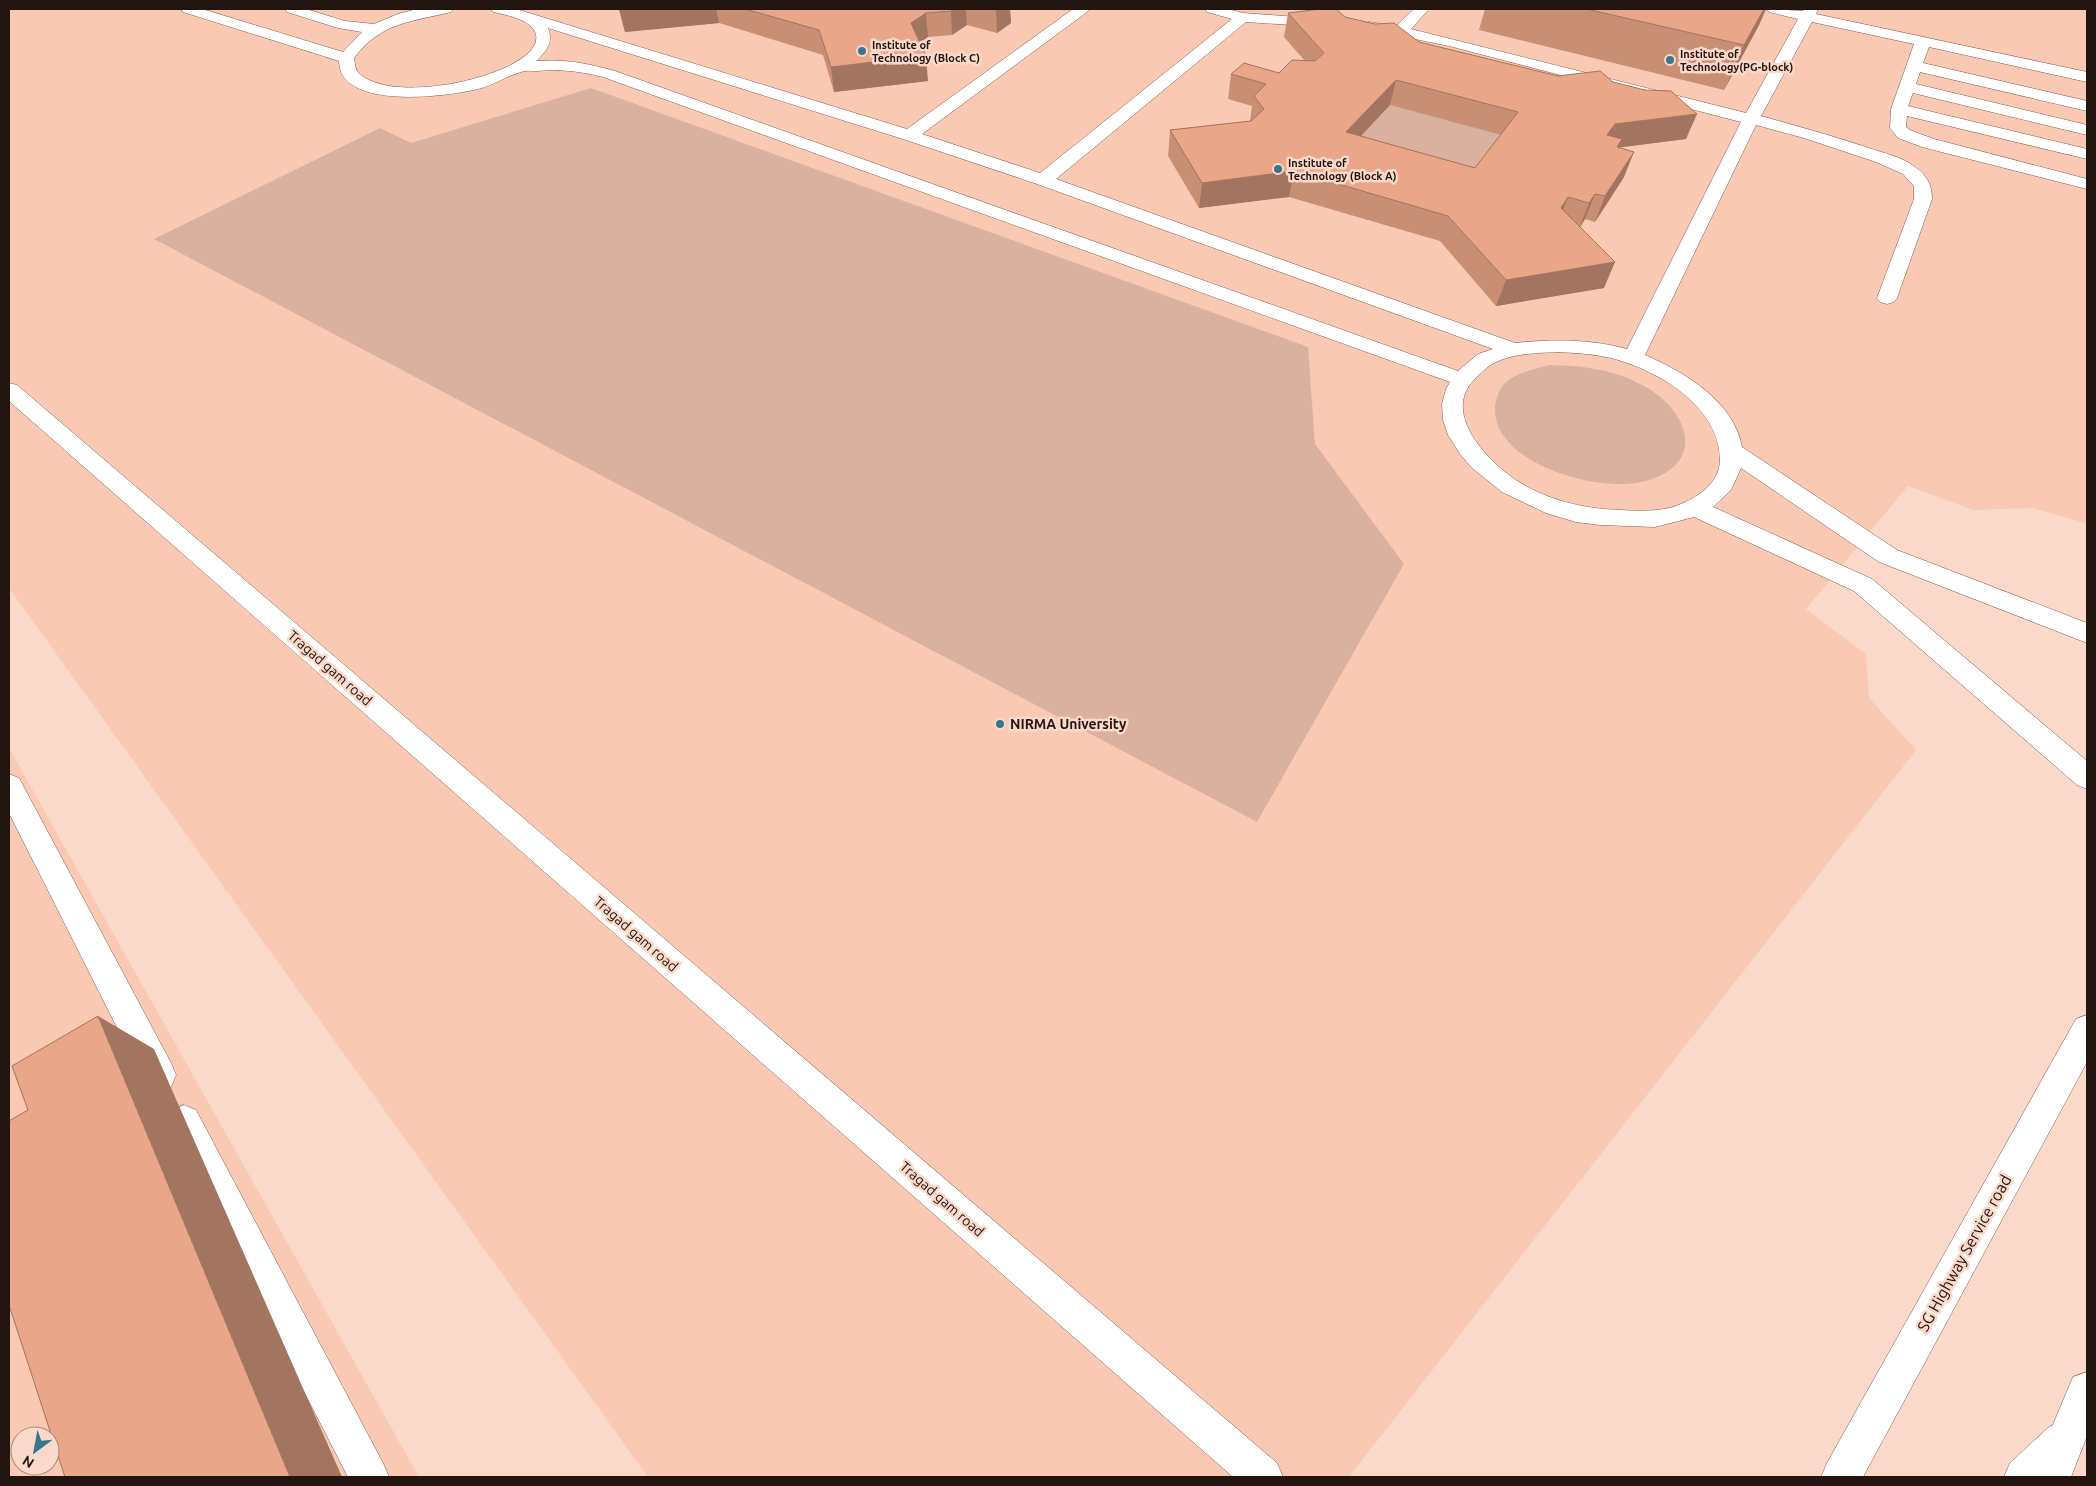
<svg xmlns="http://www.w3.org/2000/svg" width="2096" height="1486" font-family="Ubuntu,sans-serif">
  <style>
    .built { fill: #fac9b3; fill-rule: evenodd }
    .green { fill: #dab19f }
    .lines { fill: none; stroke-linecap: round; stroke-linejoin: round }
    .service-casing { stroke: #805d4d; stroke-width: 1 }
    .minor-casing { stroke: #805d4d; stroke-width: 1 }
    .tertiary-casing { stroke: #805d4d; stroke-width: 1 }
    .primary-casing { stroke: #805d4d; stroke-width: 1 }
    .trunk-casing { stroke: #805d4d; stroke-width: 1 }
    .service { fill: #fff; fill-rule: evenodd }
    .minor { fill: #fff; fill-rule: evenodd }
    .tertiary { fill: #fff; fill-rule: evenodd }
    .primary { fill: #fff; fill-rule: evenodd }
    .trunk { fill: #fff; fill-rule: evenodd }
    .wall { fill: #c88f75; fill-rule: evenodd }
    .shaded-wall { fill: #a3745f }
    .building { fill: #e9a688; stroke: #a3745f; fill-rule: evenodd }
    .poi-dot { fill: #39768d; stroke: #fad9ca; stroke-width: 2 }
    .labels { text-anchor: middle; stroke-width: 5; stroke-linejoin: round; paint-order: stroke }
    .far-poi-label { font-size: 11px; font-weight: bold; fill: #22140e; stroke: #fad9ca; text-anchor: start }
    .street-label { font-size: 14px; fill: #22140e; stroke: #fad9ca }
    .poi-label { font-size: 14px; font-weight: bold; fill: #22140e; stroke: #fad9ca; text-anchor: start }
    .near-street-label { font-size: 16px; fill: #22140e; stroke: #fad9ca }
  </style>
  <rect width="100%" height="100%" fill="#fad9ca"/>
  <g class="built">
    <polygon points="9,9 2087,9 2087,521 2085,523 2033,508 1973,510 1908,486 1806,609 1866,654 1869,698 1916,750 1349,1477 648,1477 9,588"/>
    <path d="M 9,748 L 419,1477 L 9,1477 ZM 20,1436 L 50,1436 L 50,1466 L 20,1466 Z"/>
  </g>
  <g class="green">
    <polygon points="591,88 1308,347 1315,444 1404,564 1257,822 154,239 380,128 411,143"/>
    <polygon points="1390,105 1510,137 1467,194 1341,157"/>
    <path d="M 1550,365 C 1583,366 1613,369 1642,385 C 1691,410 1708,467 1641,482 C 1598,492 1497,465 1495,411 C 1495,401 1498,390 1505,383 C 1517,372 1535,369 1550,365 Z"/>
  </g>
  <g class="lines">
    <g class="service-casing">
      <g id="service">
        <path d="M 181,9 L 202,9 L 343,52 L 362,32 L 338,28 L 287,12 L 285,9 L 306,9 L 345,21 L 374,24 L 398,14 L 417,9 L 453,9 L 451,12 C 411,22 381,22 354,58 C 355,63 355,69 358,72 C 393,111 558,69 534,30 C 526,18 506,15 493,12 L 491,9 L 516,9 L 907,129 L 1073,9 L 1089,9 L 1087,12 L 922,134 L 1040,173 L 1232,19 L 1207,12 L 1205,9 L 1228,9 L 1243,13 L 1324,19 L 1329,20 L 1331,23 L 1329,26 L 1324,27 L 1246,22 L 1056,179 L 1515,343 C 1553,339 1590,339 1627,349 L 1741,122 L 1449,46 L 1400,36 L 1364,30 L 1361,27 L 1364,24 L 1369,22 L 1396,26 L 1414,9 L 1429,9 L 1411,29 L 1746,113 L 1798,19 L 1769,12 L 1767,9 L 1803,11 L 1804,9 L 1818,9 L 1816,14 L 2087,72 L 2087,82 L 1929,47 L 1923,63 L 2087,101 L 2087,111 L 1920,72 L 1916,84 L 2087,125 L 2087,135 L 1913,93 L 1908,106 L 2087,149 L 2087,159 L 1907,116 L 1906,127 L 1910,130 L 1934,139 L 2087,179 L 2087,189 L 1922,147 L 1898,138 L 1890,128 L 1891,109 L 1914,44 L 1812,22 L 1761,116 C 1797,126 1833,136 1869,148 C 1883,153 1903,157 1915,167 C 1927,175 1932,185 1932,199 L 1897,298 L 1894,302 L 1887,304 L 1880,302 L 1877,298 L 1914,199 L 1914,186 L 1903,174 L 1876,162 L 1804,138 L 1756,125 L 1645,355 C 1684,372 1734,401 1742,447 L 1897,550 L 2087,623 L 2087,643 L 1879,562 L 1741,468 L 1731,490 L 1713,507 L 1872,579 L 2087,761 L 2087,789 L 2077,785 L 1854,591 L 1694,517 L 1655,527 L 1600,525 L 1576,522 L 1546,513 L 1502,492 L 1472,468 L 1460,454 L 1448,435 L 1443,420 L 1442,404 L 1446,389 L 1450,382 L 603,77 C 580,71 560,69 536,71 C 531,71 525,70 521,72 C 507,76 495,84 482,88 C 452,96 357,109 341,72 C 340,69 339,64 339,61 L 183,12 ZM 548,28 L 903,139 L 1037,184 L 1493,349 L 1478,354 L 1458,371 L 615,71 C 586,63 565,59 536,61 C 546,52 554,42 548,28 ZM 1559,352 C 1577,353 1594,354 1611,358 C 1658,370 1719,406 1720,459 C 1720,484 1697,498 1676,506 C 1658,512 1638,511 1620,510 C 1584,509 1546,500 1516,480 C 1486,460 1438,410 1478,376 C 1483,371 1489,365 1496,362 C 1516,353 1537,353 1559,352 Z"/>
        <polygon points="9,774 19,778 171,1063 176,1075 171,1087 159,1091 147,1087 9,813"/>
        <polygon points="184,1105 196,1110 383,1463 389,1477 348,1477 172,1134 167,1122 172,1110"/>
      </g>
    </g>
    <g class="minor-casing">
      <polygon id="minor" points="9,383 17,385 1277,1463 1283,1477 1233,1477 9,401"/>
    </g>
    <g class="tertiary-casing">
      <polygon id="tertiary" points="2087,1015 2087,1062 1863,1477 1821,1477 1827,1463 2076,1019"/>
    </g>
    <g class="primary-casing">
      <polygon id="primary" points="2063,1421 2077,1427 2083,1441 2077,1455 2053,1477 2004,1477 2010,1463 2049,1427"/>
    </g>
    <g class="trunk-casing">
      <polygon id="trunk" points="2087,1372 2087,1436 2071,1477 2031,1477 2073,1377"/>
    </g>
    <use href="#service" class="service"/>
    <use href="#minor" class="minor"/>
    <use href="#tertiary" class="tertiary"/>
    <use href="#primary" class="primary"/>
    <use href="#trunk" class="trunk"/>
  </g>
  <g class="wall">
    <polygon points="619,9 1010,9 1011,23 997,33 967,25 952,35 928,37 919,43 928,81 834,92 823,55 719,23 625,32"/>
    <polygon points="1485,9 1766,9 1759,25 1724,90 1479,30"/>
    <path d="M 1288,13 L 1345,17 L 1419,42 L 1558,76 L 1613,82 L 1686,139 L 1618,147 L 1624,177 L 1595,222 L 1585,219 L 1580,227 L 1604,288 L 1496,306 L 1440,241 L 1289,197 L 1199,208 L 1168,156 L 1170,130 L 1250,121 L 1252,106 L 1228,99 L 1231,74 L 1279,73 L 1305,61 L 1284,37 ZM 1390,105 L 1501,135 L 1475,168 L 1361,136 Z"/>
  </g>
  <g class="shaded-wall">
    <polygon points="619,9 716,9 719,23 625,32"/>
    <polygon points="954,9 966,9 967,25 952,35 951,11"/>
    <polygon points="996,9 1010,9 1011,23 997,33"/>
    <polygon points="1764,9 1766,9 1759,25 1724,90 1744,45"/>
    <polygon points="926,13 928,37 913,47 911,23"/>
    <polygon points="926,56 928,81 834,92 831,67"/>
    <polygon points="1396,80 1390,105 1341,157 1346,132"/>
    <polygon points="1697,114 1686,139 1616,148 1607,135 1615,124"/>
    <polygon points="1634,152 1624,177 1595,222 1605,196"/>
    <polygon points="1294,171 1289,197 1199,208 1202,183"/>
    <polygon points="1595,194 1585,219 1579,229 1589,203"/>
    <polygon points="1568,197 1558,223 1561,208"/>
    <polygon points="1615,262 1604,288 1496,306 1506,280"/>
    <polygon points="98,1016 154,1049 342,1477 290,1477"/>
  </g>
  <g class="building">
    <polygon points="745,9 954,9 951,11 926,13 911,23 926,56 831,67 819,30"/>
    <path d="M 1320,9 L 1336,9 L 1345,17 L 1375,24 L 1394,23 L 1419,42 L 1558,76 L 1600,71 L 1613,82 L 1645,90 L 1671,91 L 1697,114 L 1615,124 L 1607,135 L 1622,139 L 1617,147 L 1634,152 L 1605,196 L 1595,194 L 1589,203 L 1568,197 L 1561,208 L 1615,262 L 1506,280 L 1448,216 L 1294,171 L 1202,183 L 1170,130 L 1251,121 L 1264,109 L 1254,96 L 1266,84 L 1231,74 L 1244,63 L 1279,73 L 1292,60 L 1315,61 L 1324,53 L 1288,13 ZM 1396,80 L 1518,112 L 1475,168 L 1346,132 Z"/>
    <polygon points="1586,9 1764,9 1744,45"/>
    <polygon points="98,1016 290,1477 65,1477 9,1305 9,1121 28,1110 12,1066"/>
  </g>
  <g class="poi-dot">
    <circle cx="862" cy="51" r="5"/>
    <circle cx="1670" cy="60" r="5"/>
    <circle cx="1278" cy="169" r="5"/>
    <circle cx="1000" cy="724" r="5"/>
  </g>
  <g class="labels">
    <g class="far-poi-label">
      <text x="872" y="49">Institute of<tspan x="872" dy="13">Technology (Block C)</tspan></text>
      <text x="1680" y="58">Institute of<tspan x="1680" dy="13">Technology(PG-block)</tspan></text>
      <text x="1288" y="167">Institute of<tspan x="1288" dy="13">Technology (Block A)</tspan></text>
    </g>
    <g class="street-label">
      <text transform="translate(330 668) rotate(41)" y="5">Tragad gam road</text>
      <text transform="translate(636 934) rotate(41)" y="5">Tragad gam road</text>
      <text transform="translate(942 1199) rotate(41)" y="5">Tragad gam road</text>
    </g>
    <g class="poi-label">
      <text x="1010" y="729">NIRMA University</text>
    </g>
    <g class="near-street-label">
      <text transform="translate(1964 1253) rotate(-61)" y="6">SG Highway Service road</text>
    </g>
  </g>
  <rect width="2096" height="1486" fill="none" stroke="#22140e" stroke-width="20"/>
  <g transform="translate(35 1451) rotate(212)"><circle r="24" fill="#fad9ca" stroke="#a48a7f"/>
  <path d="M0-4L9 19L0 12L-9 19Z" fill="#39768d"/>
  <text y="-8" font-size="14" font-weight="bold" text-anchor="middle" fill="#22140e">N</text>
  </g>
</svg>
